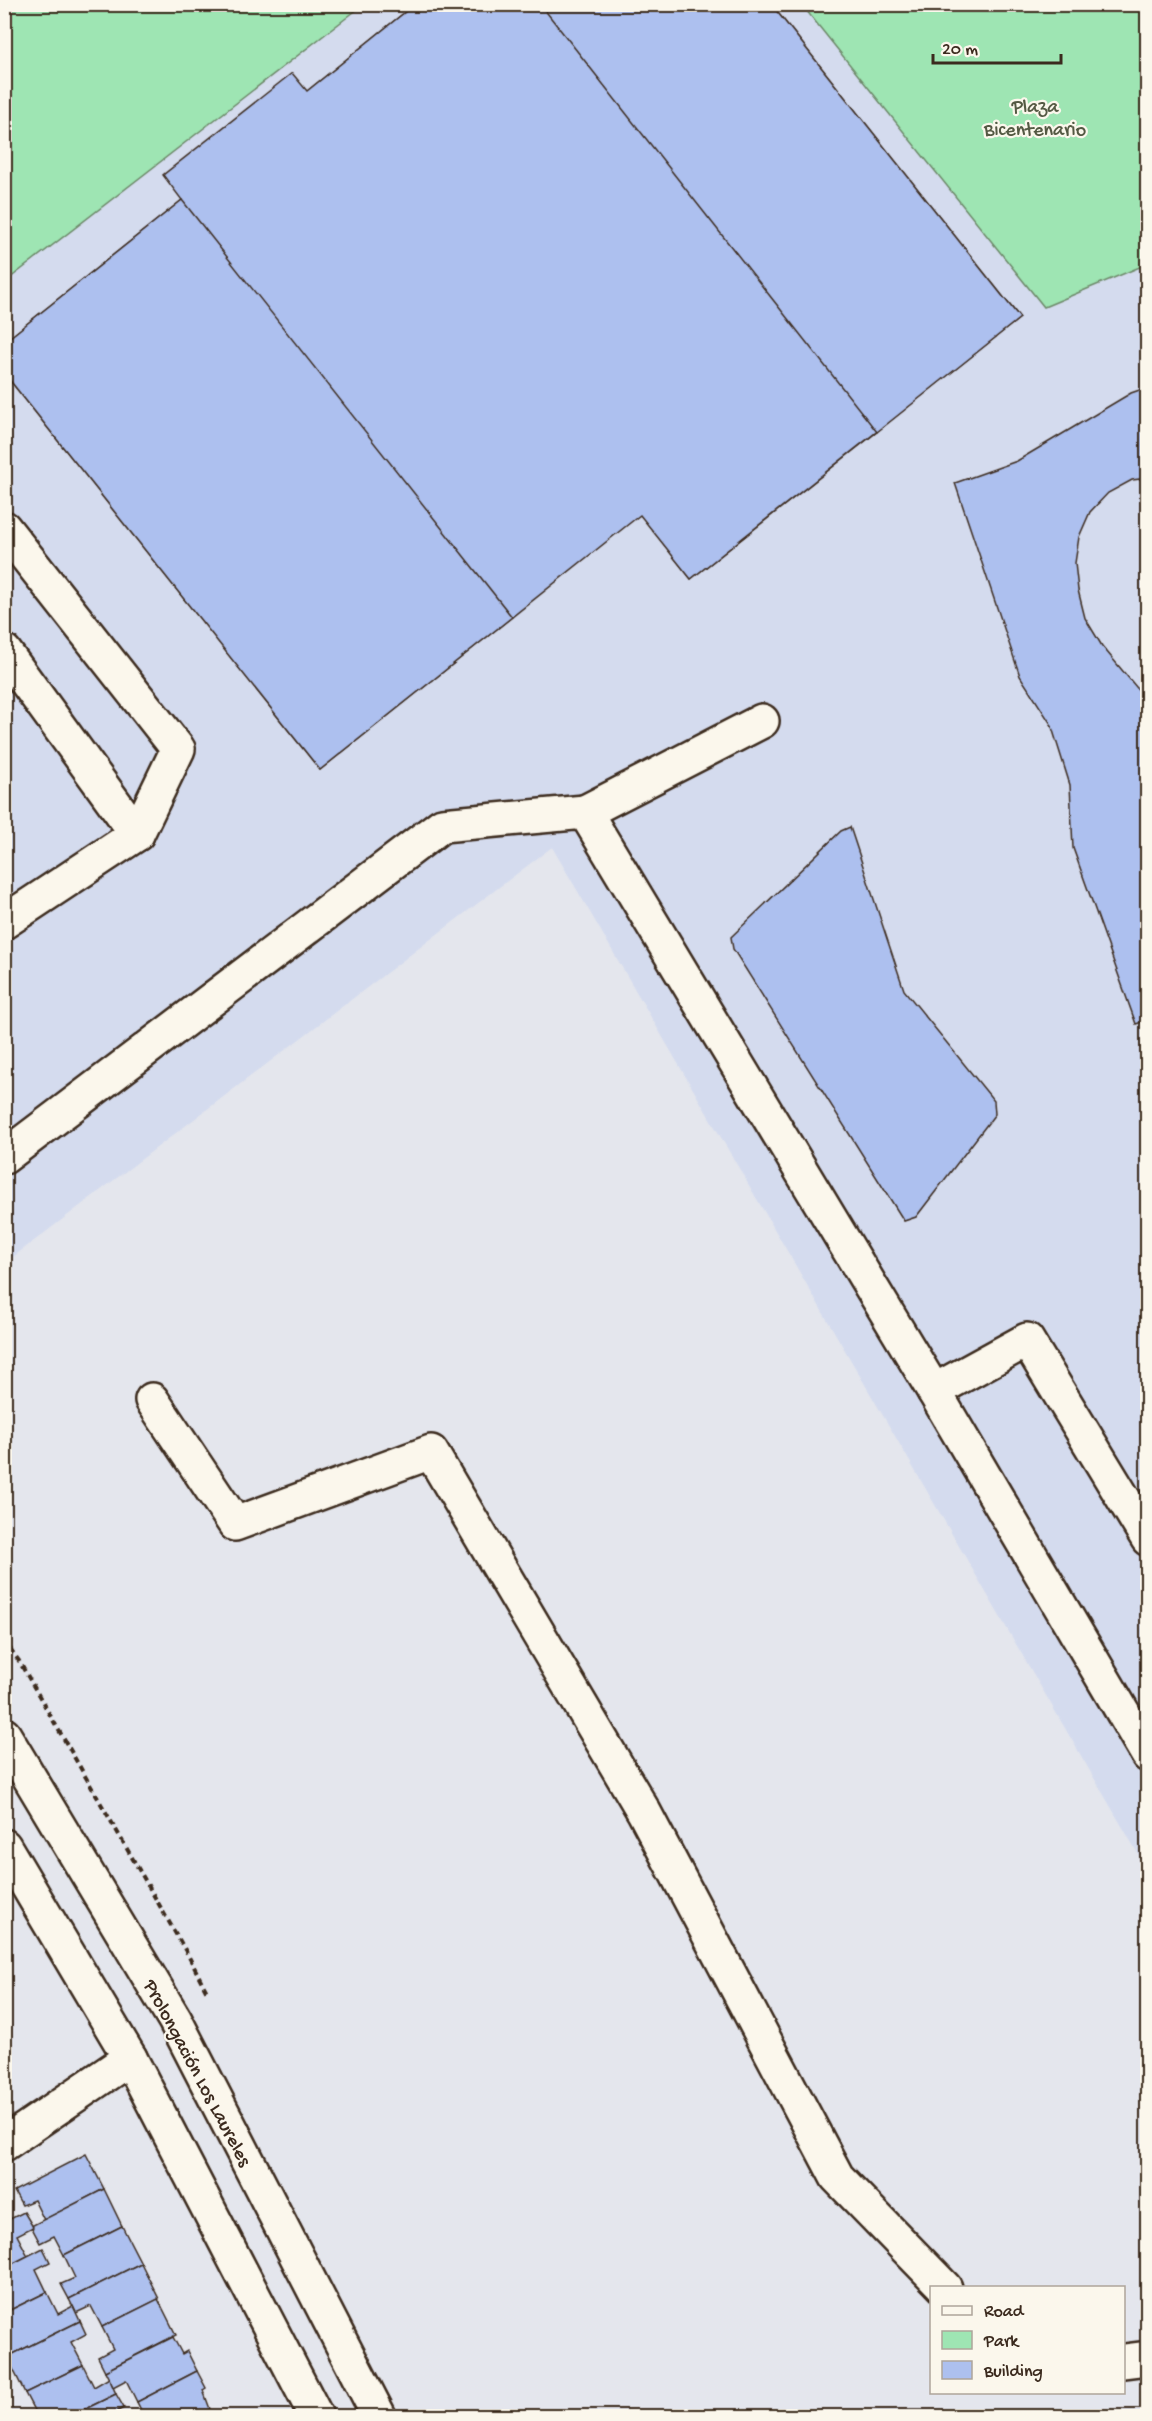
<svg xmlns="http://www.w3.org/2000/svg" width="1152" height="2421" font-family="'Gochi Hand',sans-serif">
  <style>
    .built { fill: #d4dbee }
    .green { fill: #9ee5b3; stroke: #6c8868; stroke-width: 1.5 }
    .building { fill: #adc0ef; stroke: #3b2a1e; stroke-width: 1.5 }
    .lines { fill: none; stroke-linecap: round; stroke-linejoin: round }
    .minor-casing { stroke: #3b2a1e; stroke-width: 38 }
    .path { stroke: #3b2a1e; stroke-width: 4; stroke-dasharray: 6 4.5; stroke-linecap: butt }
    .minor { stroke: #fbf7ec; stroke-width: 33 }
    .labels { text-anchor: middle; stroke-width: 4.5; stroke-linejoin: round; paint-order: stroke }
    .park-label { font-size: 20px; fill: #545943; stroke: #fbf7ec }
    .street-label { font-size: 20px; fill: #3b2a1e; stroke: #fbf7ec }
  </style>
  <rect width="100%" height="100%" fill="#e4e6ed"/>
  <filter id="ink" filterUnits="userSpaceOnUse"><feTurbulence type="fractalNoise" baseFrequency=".0167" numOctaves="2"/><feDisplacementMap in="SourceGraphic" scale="12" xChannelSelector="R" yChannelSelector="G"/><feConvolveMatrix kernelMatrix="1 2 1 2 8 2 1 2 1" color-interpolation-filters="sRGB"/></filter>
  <g filter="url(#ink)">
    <polygon class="built" points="5,5 1147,5 1147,1869 552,847 5,1263"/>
    <g class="green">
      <polygon points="5,4 363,4 363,5 5,282"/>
      <polygon points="802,5 1147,5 1147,264 1044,307"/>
    </g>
    <g class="building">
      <polygon points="415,4 540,4 877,432 691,579 307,91"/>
      <polygon points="415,4 771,4 1020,318 691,579 640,515 320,770 4,373 4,342 182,200 163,175 292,73 307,91"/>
      <polygon points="540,4 771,4 1020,318 877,432"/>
      <polygon points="182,200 512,617 320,770 4,373 4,342"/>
      <polygon points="1148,387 1148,478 1132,480 1108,493 1090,512 1079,537 1075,563 1078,590 1085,618 1102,646 1141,693 1148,686 1148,1020 1136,1024 1073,848 1070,785 1051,724 1020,676 955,483 1017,461 1131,393"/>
      <polygon points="850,827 904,990 994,1101 995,1114 916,1217 904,1221 733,949 731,937 841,831"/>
      <polygon points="86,2154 104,2189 44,2220 34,2200 22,2205 14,2191"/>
      <polygon points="104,2189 122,2226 64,2255 54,2236 40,2243 31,2226"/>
      <polygon points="24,2212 33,2227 17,2235 28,2256 4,2268 4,2222"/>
      <polygon points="122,2226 141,2263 69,2299 61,2284 75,2278 64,2255"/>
      <polygon points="43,2248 50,2262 36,2269 47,2292 4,2313 4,2268"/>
      <polygon points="141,2263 159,2299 102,2327 91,2306 76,2313 69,2299"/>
      <polygon points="47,2292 58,2314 73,2306 80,2321 7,2357 4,2352 4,2313"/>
      <polygon points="158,2299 176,2335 105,2371 98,2357 113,2349 102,2327"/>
      <polygon points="80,2321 86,2334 71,2342 83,2365 25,2393 7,2357"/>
      <polygon points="173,2337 182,2354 187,2351 197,2371 137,2402 126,2380 113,2387 105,2371"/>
      <polygon points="83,2365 94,2387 109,2378 116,2394 71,2416 37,2416 25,2393"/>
      <polygon points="197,2371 206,2388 203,2390 210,2409 195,2416 144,2416 137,2402"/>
      <polygon points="116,2394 124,2408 110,2415 111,2416 71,2416"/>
    </g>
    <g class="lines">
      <g class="minor-casing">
        <g id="minor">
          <polyline points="4,528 178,749 137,834"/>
          <polyline points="4,651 137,834 4,922"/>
          <polyline points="585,812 762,721"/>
          <polyline points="4,1157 442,825 585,812 934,1391 1148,1755"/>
          <polyline points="934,1391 1027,1340 1148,1539"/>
          <polyline points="152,1400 235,1524 431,1452 644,1812 837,2177 945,2288"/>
          <polyline points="4,1735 175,2020 379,2416"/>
          <polyline points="4,1846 130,2058 316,2416"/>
          <polyline points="4,2144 130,2058"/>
          <polyline points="1124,2361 1148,2358"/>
        </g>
      </g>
      <polyline class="path" points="4,1640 19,1661 188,1955 207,1992"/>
      <use href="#minor" class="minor"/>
    </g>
  </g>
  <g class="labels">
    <g class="park-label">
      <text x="1035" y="112">Plaza<tspan x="1035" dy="23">Bicentenario</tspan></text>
    </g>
    <g class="street-label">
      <text transform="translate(199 2072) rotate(62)" y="7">Prolongación Los Laureles</text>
    </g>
  </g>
  <rect width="1152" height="2421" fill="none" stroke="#fbf7ec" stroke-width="24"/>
  <rect x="12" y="12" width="1128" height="2397" fill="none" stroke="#3b2a1e" stroke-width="2" filter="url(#ink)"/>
  <rect x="930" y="2286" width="195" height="108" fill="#fbf7ec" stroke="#aea59a" stroke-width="1.5"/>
  <rect x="942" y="2306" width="30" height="9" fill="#fbf7ec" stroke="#aea59a" stroke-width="1.5"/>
  <text x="984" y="2316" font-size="18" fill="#3b2a1e">Road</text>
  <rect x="942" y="2331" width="30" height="18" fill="#9ee5b3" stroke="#aea59a" stroke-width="1.5"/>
  <text x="984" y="2346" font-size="18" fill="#3b2a1e">Park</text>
  <rect x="942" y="2361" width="30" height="18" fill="#adc0ef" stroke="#aea59a" stroke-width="1.5"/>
  <text x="984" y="2376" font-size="18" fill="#3b2a1e">Building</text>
  <path d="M933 54v9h128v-9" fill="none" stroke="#3b2a1e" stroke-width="3"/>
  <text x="942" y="54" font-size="18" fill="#3b2a1e" stroke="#fbf7ec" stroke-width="4.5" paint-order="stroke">20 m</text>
</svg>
